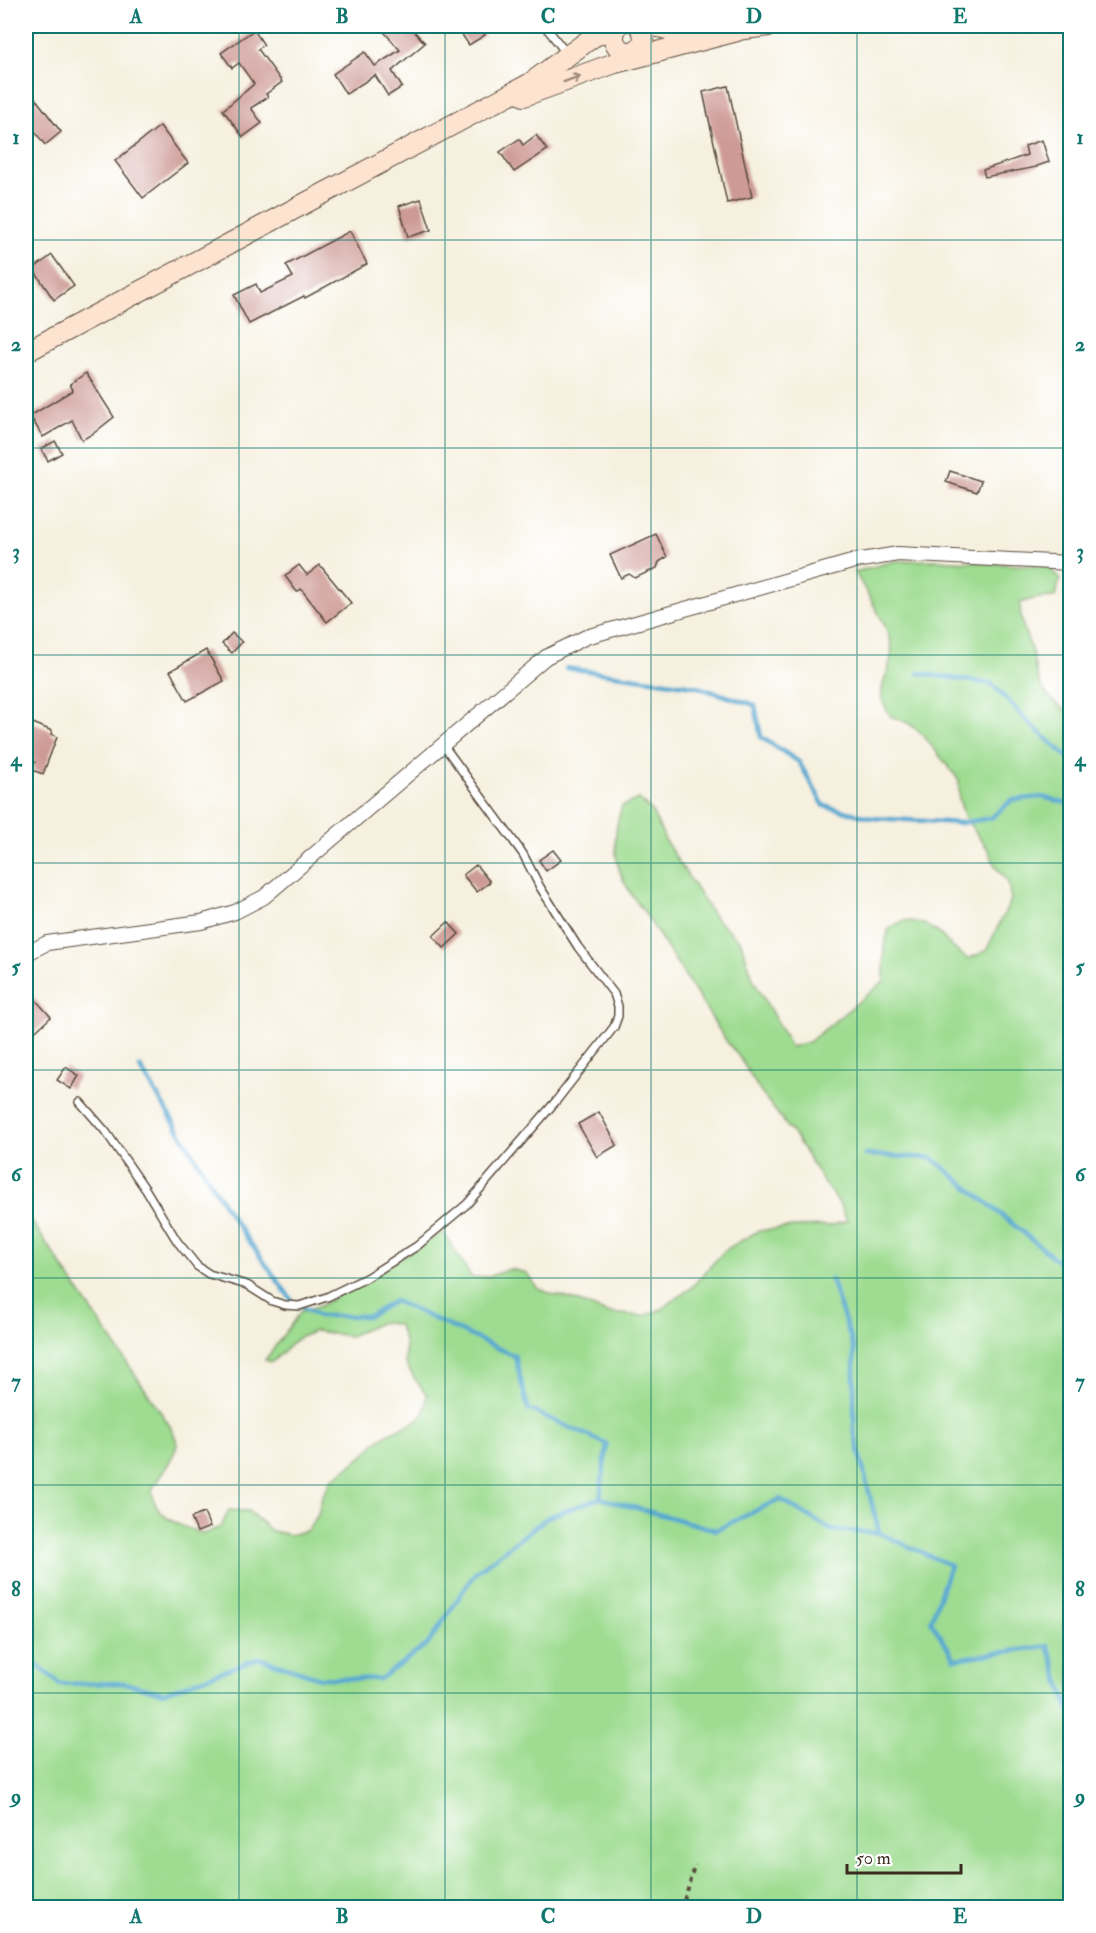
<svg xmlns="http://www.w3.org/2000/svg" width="1096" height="1933" font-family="'IM FELL Double Pica',serif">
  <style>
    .green { fill: #9edc91; stroke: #6c8358; stroke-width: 1.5 }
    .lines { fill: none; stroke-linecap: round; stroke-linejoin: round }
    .stream { stroke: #57a8d1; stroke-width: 4.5 }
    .building { fill: #ce9a95 }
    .service-casing { stroke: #57483b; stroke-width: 10 }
    .minor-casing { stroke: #57483b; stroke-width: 16 }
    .secondary-casing { stroke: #57483b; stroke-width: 22 }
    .path { stroke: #57483b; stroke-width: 3; stroke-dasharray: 4.5 4.5; stroke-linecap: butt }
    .service { stroke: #fff; stroke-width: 7 }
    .minor { stroke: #fff; stroke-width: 14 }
    .secondary { stroke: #fde4d0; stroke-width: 20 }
    .oneway { stroke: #9c8777 }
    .grid { fill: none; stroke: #0f766e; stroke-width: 1.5; stroke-opacity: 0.55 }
    .neatline { fill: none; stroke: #0f766e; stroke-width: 2 }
    .grid-label { font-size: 20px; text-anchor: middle; font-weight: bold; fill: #0f766e }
  </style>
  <rect width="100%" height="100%" fill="#fff"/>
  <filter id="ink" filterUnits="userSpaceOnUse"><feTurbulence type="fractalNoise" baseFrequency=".0167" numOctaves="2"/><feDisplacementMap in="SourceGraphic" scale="12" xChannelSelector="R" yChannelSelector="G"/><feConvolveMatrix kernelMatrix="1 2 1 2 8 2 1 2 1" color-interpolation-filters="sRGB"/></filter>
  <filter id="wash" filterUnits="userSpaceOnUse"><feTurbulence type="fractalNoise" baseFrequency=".008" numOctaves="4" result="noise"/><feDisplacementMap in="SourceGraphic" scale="24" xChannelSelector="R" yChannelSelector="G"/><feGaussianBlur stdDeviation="1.35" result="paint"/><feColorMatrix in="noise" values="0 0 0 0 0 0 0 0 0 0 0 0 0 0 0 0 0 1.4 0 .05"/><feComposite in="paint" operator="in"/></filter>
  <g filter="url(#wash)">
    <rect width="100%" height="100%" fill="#f6f0df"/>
    <path class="green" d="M 937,560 L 1049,567 L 1060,580 L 1055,597 L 1037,598 L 1020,603 C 1020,623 1026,634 1032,652 C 1034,658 1034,665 1036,671 C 1040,690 1054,704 1070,713 L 1070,1907 L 26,1907 L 26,1213 L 170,1426 C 172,1431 177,1438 177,1444 C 176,1456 158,1478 152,1490 C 153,1495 154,1504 158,1509 C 167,1522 189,1529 204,1534 L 221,1527 L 229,1510 L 248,1511 L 272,1531 L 290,1535 L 308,1530 L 318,1515 L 322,1497 L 331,1480 L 363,1456 L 376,1442 L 391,1432 L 409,1425 L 424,1414 L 427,1395 L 415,1379 L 405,1363 L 405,1344 L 399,1325 L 382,1322 L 350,1336 L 315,1331 L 298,1338 L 272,1362 L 265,1360 L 301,1311 L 320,1306 L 443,1232 L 472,1278 L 490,1276 L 510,1269 L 527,1273 L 537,1288 L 554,1295 L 571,1299 L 607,1313 L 643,1316 L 660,1310 L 691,1288 L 725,1250 L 758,1231 L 794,1227 L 829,1226 L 847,1221 L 839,1203 L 826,1186 L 797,1139 L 760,1091 L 740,1058 L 727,1042 L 643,910 C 616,878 608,847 622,806 L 639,799 L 652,811 L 666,842 L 715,918 L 741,942 L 753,979 L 791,1047 L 809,1042 L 884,981 L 884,948 L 889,928 L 905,920 L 924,924 L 939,933 L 952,947 L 968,959 L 986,951 L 1011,900 L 1008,882 L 996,867 L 988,849 L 965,818 L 959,799 L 959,780 L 923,735 L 908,723 L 890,716 C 888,711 883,705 882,699 C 879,682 895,664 891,644 C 888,625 865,591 855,572 L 894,561 Z"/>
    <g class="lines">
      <g class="stream">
        <polyline points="566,668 694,686 755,705 761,737 799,762 824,806 872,818 961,823 991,818 1012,800 1042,797 1070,804"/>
        <polyline points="918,673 992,684 1030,724 1070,759"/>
        <polyline points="1070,999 1062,1058 1070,1071"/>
        <polyline points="140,1067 231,1216 293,1302 319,1316 369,1316 395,1301 515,1356 528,1409 607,1444 600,1498"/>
        <polyline points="865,1155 932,1158 1070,1271"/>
        <polyline points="831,1279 854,1349 854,1431 879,1533"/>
        <polyline points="26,1656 60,1684 124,1683 163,1693 259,1658 320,1678 380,1679 428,1644 475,1573 548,1517 600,1498 716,1530 780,1499 832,1530 879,1533 950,1565 931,1621 955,1659 1048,1646 1070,1713"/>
      </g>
    </g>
    <g id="blocks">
      <g class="building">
        <polygon points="379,26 409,26 425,43 392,71 402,87 388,96 375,75 346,94 333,74 365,52 375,66 400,50"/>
        <polygon points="456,26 480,26 485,35 469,45"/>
        <polygon points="254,30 264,45 258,49 282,82 266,94 268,97 251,108 262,123 243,137 223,110 254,84 239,63 232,68 221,53"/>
        <polygon points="26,86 61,132 45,145 26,120"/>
        <polygon points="728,86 752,197 727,203 703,92"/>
        <polygon points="160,126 188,163 143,198 115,161"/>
        <polygon points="536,135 547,150 514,172 500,152 519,139 523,145"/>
        <polygon points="1042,140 1049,162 1037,166 1037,167 985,177 983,170 1027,155 1025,146"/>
        <polygon points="421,199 431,230 408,237 399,206"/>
        <polygon points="350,231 367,264 305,298 304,296 249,324 234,295 256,284 260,293 293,277 286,265"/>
        <polygon points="52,255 74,286 54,300 33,269"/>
        <polygon points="86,373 114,417 94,433 82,440 72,420 43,437 30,416 73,390 70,384"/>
        <polygon points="55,441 62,453 48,461 41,449"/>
        <polygon points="950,471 981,481 977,492 946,482"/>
        <polygon points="656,534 667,557 659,562 657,568 635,578 629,574 621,578 610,555"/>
        <polygon points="299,565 307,575 320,565 351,603 327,622 301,589 297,592 285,576"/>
        <polygon points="232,633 242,642 232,653 222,644"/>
        <polygon points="206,650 224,681 187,701 170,671"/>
        <polygon points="33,723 52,731 51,734 57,737 43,774 32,770 35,762 26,759 26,743"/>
        <polygon points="553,850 561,860 546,871 539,860"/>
        <polygon points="476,865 490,882 477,892 463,875"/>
        <polygon points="448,922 459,934 444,948 433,936"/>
        <polygon points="33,997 51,1017 26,1040 26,1004"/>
        <polygon points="66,1067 79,1076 71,1089 57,1080"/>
        <polygon points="599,1112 617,1145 597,1157 578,1124"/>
        <polygon points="204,1513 210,1527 197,1532 191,1518"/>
      </g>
    </g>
  </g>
  <g filter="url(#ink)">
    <use href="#blocks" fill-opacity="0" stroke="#57483b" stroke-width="1.5"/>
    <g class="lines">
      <g class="service-casing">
        <g id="service">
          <polyline points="545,26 567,54"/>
          <polyline points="80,1102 106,1132 146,1190 177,1241 197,1266 209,1274 247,1285 272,1301 285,1305 299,1306 327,1297 366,1278 417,1246 467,1204 556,1101 614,1027 618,1016 618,1006 614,994 578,947 540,887 523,854 444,746"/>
        </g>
      </g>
      <g class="minor-casing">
        <polyline id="minor" points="26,954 47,943 201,922 235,912 264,897 546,657 586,637 855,561 898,554 1070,563"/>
      </g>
      <g class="secondary-casing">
        <g id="secondary">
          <path d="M 618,26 C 609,39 616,52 632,52 C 644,47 648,37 639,26"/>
          <polyline points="654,26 683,33 704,34 769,26"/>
          <polyline points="524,96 615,63 737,31"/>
          <polyline points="26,352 529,84 593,37 617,26"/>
        </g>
      </g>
      <polyline class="path" points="681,1908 695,1865"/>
      <use href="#service" class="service"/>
      <use href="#minor" class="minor"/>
      <use href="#secondary" class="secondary"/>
    </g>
    <defs><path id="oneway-shaft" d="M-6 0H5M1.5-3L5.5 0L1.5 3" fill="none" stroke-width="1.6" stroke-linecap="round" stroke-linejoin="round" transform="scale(1.5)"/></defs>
    <use class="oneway" href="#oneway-shaft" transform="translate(572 79) rotate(-20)"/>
  </g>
  <path class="grid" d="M 239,26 L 239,1908M 445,26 L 445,1908M 651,26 L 651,1908M 857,26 L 857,1908M 26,240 L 1070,240M 26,448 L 1070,448M 26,655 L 1070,655M 26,863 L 1070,863M 26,1070 L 1070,1070M 26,1278 L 1070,1278M 26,1485 L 1070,1485M 26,1693 L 1070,1693"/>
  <rect width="1096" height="1933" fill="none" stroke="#fff" stroke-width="66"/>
  <path d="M847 1864v9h114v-9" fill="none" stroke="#3b2a1e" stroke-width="3"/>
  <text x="856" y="1864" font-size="18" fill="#3b2a1e" stroke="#ffffff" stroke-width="4.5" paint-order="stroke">50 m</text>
  <rect x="33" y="33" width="1030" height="1867" class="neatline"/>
  <g class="grid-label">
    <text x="136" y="23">A</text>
    <text x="342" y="23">B</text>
    <text x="548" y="23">C</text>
    <text x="754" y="23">D</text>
    <text x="960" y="23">E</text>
    <text x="16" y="144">1</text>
    <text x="1080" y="144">1</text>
    <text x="16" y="351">2</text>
    <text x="1080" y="351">2</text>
    <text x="16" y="558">3</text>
    <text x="1080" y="558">3</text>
    <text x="16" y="766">4</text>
    <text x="1080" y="766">4</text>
    <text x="16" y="973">5</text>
    <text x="1080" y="973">5</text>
    <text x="16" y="1181">6</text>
    <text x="1080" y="1181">6</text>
    <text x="16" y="1388">7</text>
    <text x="1080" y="1388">7</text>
    <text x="16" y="1596">8</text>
    <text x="1080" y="1596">8</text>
    <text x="16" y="1803">9</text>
    <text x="1080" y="1803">9</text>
    <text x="136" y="1923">A</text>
    <text x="342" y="1923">B</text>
    <text x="548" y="1923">C</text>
    <text x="754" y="1923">D</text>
    <text x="960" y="1923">E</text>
  </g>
</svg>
